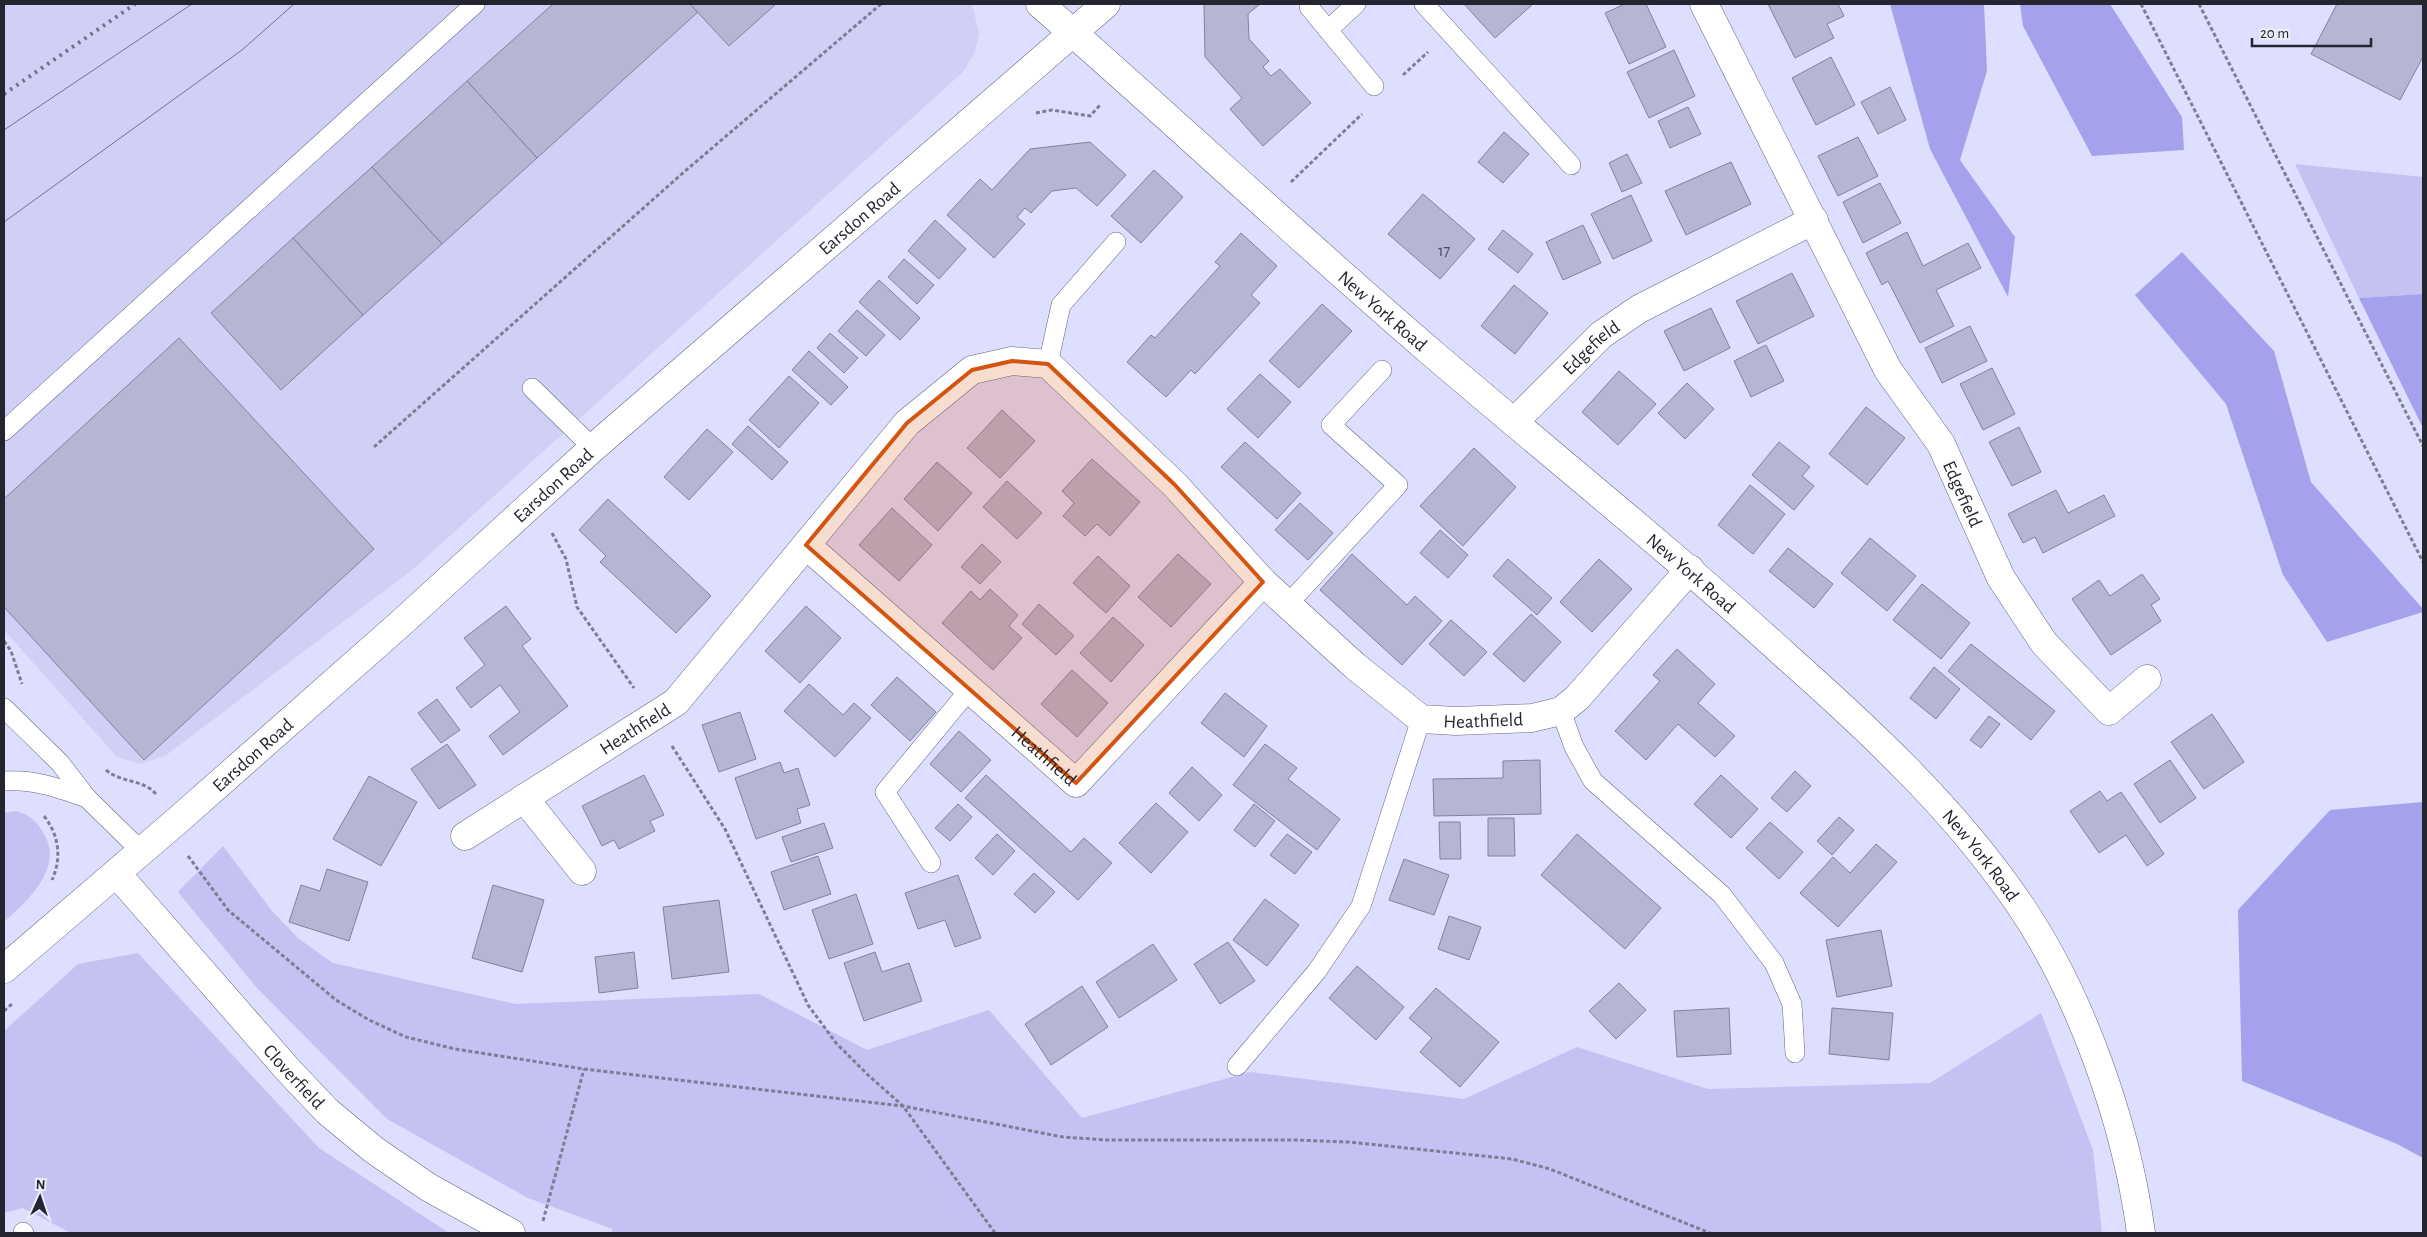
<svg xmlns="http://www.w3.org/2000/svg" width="2427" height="1237" font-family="'Alegreya Sans',sans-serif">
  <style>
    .built { fill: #d0d0f7 }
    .green { fill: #c3c2f2 }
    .forest { fill: #a5a1ec }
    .building { fill: #b5b5d4; stroke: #82829f }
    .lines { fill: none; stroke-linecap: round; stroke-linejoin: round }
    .lane-casing { stroke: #656581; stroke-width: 20 }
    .street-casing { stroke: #656581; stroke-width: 29 }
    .secondary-casing { stroke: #656581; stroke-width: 29 }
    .path { stroke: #7d7d93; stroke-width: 3; stroke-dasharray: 4 2.5; stroke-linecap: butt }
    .lane { stroke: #fff; stroke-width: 19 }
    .street { stroke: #fff; stroke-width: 28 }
    .secondary { stroke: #fff; stroke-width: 28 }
    .tram { stroke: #727287; stroke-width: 1 }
    .rail { stroke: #727287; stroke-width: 4; stroke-dasharray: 2.5 5; stroke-linecap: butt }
    .marked { fill: #d45410; fill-opacity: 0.2; stroke: #d45410; stroke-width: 4; stroke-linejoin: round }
    .labels { text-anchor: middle; stroke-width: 5; stroke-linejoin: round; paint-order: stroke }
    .number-label { font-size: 16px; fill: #49495a }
    .street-label { font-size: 19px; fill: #252531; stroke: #ededfa }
  </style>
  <rect width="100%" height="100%" fill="#dedefe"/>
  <polygon class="built" points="4,4 972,4 979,33 975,52 963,72 411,571 165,756 140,764 117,757 4,630"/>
  <g class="green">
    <polygon points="2295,164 2423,177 2423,294 2359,298"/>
    <path d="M 15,811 C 29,814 37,821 44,834 C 64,868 27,902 4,922 L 4,813 Z"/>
    <polygon points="223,846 272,911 299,939 333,963 516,1004 759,994 867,1050 989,1010 1082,1118 1250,1072 1464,1099 1577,1047 1708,1089 1930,1083 2041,1013 2093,1150 2102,1233 611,1233 613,1229 528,1198 387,1119 256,987 178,892"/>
    <polygon points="138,953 319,1148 449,1233 71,1233 23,1208 4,1213 4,1031 78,964"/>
  </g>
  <g class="forest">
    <polygon points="1890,4 1984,4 1987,71 1960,160 2015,237 2008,297 1930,149"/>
    <polygon points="2020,4 2110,4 2182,117 2184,150 2092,156 2023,26"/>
    <polygon points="2182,252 2274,351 2311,482 2423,609 2423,612 2327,642 2283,575 2226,404 2135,295"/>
    <polygon points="2423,294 2423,428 2359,298"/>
    <polygon points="2423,802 2423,1158 2397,1144 2242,1081 2238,910 2330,810"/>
  </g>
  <g class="building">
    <polygon points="553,4 690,4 698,12 537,158 467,81"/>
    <polygon points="690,4 776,4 729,46"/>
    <polygon points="1204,4 1260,4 1248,14 1249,39 1269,61 1263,67 1271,76 1280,69 1311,103 1263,146 1230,109 1242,98 1205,57"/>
    <polygon points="1464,4 1533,4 1495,38"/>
    <polygon points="1625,4 1646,4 1666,47 1629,64 1605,13"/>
    <polygon points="1768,4 1838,4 1844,16 1827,24 1834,38 1795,58"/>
    <polygon points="2337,4 2423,4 2423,57 2400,100 2311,54"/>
    <polygon points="1674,50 1695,96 1649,118 1627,72"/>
    <polygon points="1831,57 1855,105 1816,125 1792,78"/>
    <polygon points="467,81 537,158 442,244 372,167"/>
    <polygon points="1890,87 1906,120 1878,134 1861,102"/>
    <polygon points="1688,107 1701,134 1670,148 1658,121"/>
    <polygon points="1504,132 1529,154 1503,183 1478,162"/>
    <polygon points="1858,137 1878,176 1838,196 1818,156"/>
    <polygon points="1090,142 1126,175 1097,206 1076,188 1052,191 1031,213 1025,208 1017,217 1025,224 994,258 947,215 980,179 992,190 1030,149"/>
    <polygon points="1627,154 1642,183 1622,192 1609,163"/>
    <polygon points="1731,162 1751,204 1686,235 1665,191"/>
    <polygon points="372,167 442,244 363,315 293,238"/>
    <polygon points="1154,170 1183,197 1141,243 1111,216"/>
    <polygon points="1880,183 1901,223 1863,243 1843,202"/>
    <polygon points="1423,194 1475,239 1440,279 1388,234"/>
    <polygon points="1631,195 1652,241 1613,259 1591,214"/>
    <polygon points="935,220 966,249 939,279 908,251"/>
    <polygon points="1583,225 1601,263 1563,280 1546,242"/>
    <polygon points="1503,230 1533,254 1518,273 1488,249"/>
    <polygon points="1907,232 1923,266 1968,243 1981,268 1936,290 1954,326 1920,343 1888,281 1882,285 1866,253"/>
    <polygon points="1241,233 1277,266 1251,295 1260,303 1195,374 1191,370 1166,397 1127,362 1151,335 1155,338 1220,266 1215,262"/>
    <polygon points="293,238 363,315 281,390 211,313"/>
    <polygon points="904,259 934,285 917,304 888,277"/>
    <polygon points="1792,273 1814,316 1758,344 1736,301"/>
    <polygon points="879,280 920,318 900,340 859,302"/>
    <polygon points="1514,285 1548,313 1515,354 1481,326"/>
    <polygon points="1322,304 1352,331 1299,388 1269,361"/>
    <polygon points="1711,308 1730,348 1684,371 1664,331"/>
    <polygon points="857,310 885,335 866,356 838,331"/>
    <polygon points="1970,326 1987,361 1942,383 1925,348"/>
    <polygon points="830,333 858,358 844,373 817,348"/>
    <polygon points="179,338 374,549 144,760 4,607 4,499"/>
    <polygon points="1766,345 1784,381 1751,397 1734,361"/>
    <polygon points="809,351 848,387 831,405 792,370"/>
    <polygon points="1992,368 2015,414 1983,430 1960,384"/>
    <polygon points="1619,371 1656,404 1618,445 1582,412"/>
    <polygon points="1260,374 1291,402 1258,438 1227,409"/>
    <polygon points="789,376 819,403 779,448 749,420"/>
    <polygon points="1687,383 1714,409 1685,439 1658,413"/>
    <polygon points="1866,407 1905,438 1867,485 1829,454"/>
    <polygon points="1002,410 1035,441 1000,478 967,448"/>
    <polygon points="748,426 788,462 772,480 732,444"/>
    <polygon points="2019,427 2041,472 2012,486 1989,442"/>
    <polygon points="707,429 733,452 689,500 664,477"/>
    <polygon points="1245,442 1301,493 1277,519 1221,467"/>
    <polygon points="1779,442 1810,467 1802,476 1814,486 1794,510 1752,475"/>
    <polygon points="1474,448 1516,487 1463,546 1420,506"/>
    <polygon points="1092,459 1140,502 1110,536 1097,524 1085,536 1063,516 1074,503 1062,491"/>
    <polygon points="937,462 972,493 938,531 904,499"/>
    <polygon points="1007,481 1042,513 1017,539 983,507"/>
    <polygon points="1750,485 1785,514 1753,554 1718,525"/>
    <polygon points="2056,490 2068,513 2104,495 2115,516 2043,553 2035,537 2023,543 2008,514"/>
    <polygon points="608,499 711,596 676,633 600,562 606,556 579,530"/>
    <polygon points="1300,503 1333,533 1308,560 1275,530"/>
    <polygon points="892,508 932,545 899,581 859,545"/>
    <polygon points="1440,530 1468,555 1448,578 1420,553"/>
    <polygon points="1870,538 1916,576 1887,611 1841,573"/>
    <polygon points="982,544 1001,562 980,584 961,567"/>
    <polygon points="1788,548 1833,584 1814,608 1769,571"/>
    <polygon points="1178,554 1211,584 1171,627 1138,597"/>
    <polygon points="1352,554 1407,605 1415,596 1442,621 1402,665 1320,590"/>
    <polygon points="1098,556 1130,586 1106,613 1073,583"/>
    <polygon points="1508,559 1552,598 1537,615 1493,576"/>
    <polygon points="1599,559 1632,589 1592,632 1560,602"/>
    <polygon points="2142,574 2160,599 2151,605 2161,621 2111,655 2072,599 2099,580 2110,596"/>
    <polygon points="1922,584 1970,623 1941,659 1893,620"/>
    <polygon points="990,589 1018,615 1009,626 1022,638 993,670 942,623 971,591 980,600"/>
    <polygon points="1039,604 1074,636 1056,655 1022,624"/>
    <polygon points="506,606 531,639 522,646 568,706 503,755 489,736 520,712 500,685 471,708 456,688 485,665 464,638"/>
    <polygon points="806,606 841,638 800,683 765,651"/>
    <polygon points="1531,614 1561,642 1524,682 1493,654"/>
    <polygon points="1113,617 1144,645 1111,682 1080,653"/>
    <polygon points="1451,620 1487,652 1464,676 1429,644"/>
    <polygon points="1971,644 2055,711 2031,740 1948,671"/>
    <polygon points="1677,649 1715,684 1698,703 1735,736 1715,757 1678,724 1646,760 1615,731 1660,681 1653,675"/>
    <polygon points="1934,667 1960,689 1936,719 1910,698"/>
    <polygon points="1072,670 1108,703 1077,737 1041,704"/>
    <polygon points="897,677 936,712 910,741 871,705"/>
    <polygon points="809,684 843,715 854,703 871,718 835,757 784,711"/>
    <polygon points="1225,693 1267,726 1244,757 1201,723"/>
    <polygon points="437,699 460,730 441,743 418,713"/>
    <polygon points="740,712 756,759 719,772 702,725"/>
    <polygon points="2212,714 2244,762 2204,789 2171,742"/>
    <polygon points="1989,716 2000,724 1981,748 1970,740"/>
    <polygon points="959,731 991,760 961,792 930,764"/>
    <polygon points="447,744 476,785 439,809 411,769"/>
    <polygon points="1265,744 1297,768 1288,779 1340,819 1317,850 1233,785"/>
    <polygon points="1540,760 1541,814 1434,816 1433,779 1503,778 1503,761"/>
    <polygon points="2170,760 2196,798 2160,823 2134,784"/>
    <polygon points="780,762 784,773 798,768 810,805 797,809 801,823 756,839 735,778"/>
    <polygon points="1192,767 1222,795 1199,821 1169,793"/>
    <polygon points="1795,771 1811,786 1787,812 1771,798"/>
    <polygon points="644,775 664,815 650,821 655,831 619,849 614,840 602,846 582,806"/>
    <polygon points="986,775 1071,852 1084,838 1112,863 1078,900 965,798"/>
    <polygon points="1721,775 1758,809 1731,838 1694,804"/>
    <polygon points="369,776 417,802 381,866 333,839"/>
    <polygon points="2100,791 2107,801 2121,792 2164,854 2147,866 2126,835 2099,853 2070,811"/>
    <polygon points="1156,803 1188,832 1151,873 1119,843"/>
    <polygon points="958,804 972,817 950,841 935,828"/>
    <polygon points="1254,804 1275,821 1255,847 1234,830"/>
    <polygon points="1839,817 1854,830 1832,855 1817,841"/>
    <polygon points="1488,818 1514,818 1515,856 1488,856"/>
    <polygon points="1439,822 1460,822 1461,859 1440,859"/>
    <polygon points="1770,822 1803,852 1779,879 1746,848"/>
    <polygon points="824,823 833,848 791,862 782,837"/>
    <polygon points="997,834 1015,851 993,875 975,858"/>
    <polygon points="1287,834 1312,852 1295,874 1270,855"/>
    <polygon points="1577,834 1661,908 1625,949 1541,875"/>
    <polygon points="1876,844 1897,862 1838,927 1800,893 1833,857 1850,873"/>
    <polygon points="818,856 831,894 784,910 771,872"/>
    <polygon points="1404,859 1449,875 1434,915 1389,900"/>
    <polygon points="327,869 368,882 349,941 289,922 301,885 320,891"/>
    <polygon points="1034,873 1055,892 1035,913 1014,894"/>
    <polygon points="958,875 981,938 955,947 945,920 918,929 905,893"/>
    <polygon points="493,885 544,900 522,972 472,958"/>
    <polygon points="856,894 873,944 829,959 812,910"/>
    <polygon points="1265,899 1299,925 1267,966 1233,940"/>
    <polygon points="719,900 729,972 672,979 663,907"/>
    <polygon points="1449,916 1481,927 1469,960 1438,949"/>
    <polygon points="1881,930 1892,986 1837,997 1826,940"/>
    <polygon points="1228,942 1255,981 1220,1004 1194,964"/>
    <polygon points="1153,944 1177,980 1119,1018 1096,982"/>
    <polygon points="634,952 638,988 599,993 595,957"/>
    <polygon points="875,952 882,972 909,963 922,1001 864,1021 844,963"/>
    <polygon points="1357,966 1404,1007 1376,1040 1329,998"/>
    <polygon points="1619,983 1646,1010 1616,1039 1589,1011"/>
    <polygon points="1082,986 1108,1027 1051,1065 1025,1024"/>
    <polygon points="1436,988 1499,1042 1460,1087 1420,1052 1432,1038 1409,1018"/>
    <polygon points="1729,1008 1731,1054 1677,1057 1674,1011"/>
    <polygon points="1832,1008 1893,1013 1889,1060 1829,1054"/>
  </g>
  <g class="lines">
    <g class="lane-casing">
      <g id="lane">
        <polyline points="1424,4 1571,165"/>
        <polyline points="1309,7 1374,86"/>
        <polyline points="1328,30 1356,4"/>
        <polyline points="1048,364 1061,305 1116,242"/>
        <polyline points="532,388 593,448"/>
        <polyline points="4,431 475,4"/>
        <polyline points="1288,604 1398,485 1331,425 1382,370"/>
        <polyline points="4,708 60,763 87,798 142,852"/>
        <polyline points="1561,711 1574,747 1593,781 1722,895 1774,963 1792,1004 1795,1053"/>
        <path d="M 4,781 C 34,779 59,788 87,798"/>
        <polyline points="931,863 885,792 969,690"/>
        <polyline points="1237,1066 1317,971 1361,906 1421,719"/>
        <polyline points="23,1232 24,1233"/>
      </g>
    </g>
    <g class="street-casing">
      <g id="street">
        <path id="s1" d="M 1704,4 L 1888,370 L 1941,444 L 2001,578 L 2044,643 L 2109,711 L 2147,679"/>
        <path id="s2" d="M 1515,421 L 1601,335 L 1639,309 L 1814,220"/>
        <path id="s3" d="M 806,545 L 1076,783 L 1263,582"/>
        <polyline points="524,798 582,871"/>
        <path id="s4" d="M 465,836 L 676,702 L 907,423 L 972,370 L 1012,361 L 1048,364 L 1175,485 L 1263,582 L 1355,666 L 1421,719 L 1456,721 L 1532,718 L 1561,711 L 1577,698 L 1690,569"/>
        <path id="s5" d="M 117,874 L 289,1071 L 327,1111 L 374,1150 L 428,1187 L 511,1233"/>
      </g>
    </g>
    <g class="secondary-casing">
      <g id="secondary">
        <path id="s6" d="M 1040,4 C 1172,119 1299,239 1432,353 C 1550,454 1671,551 1786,656 C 1868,729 1950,805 2013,895 C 2079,988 2126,1121 2141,1233"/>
        <path id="s7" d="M 4,969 L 178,820 L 400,624 L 593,448 L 1106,4"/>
      </g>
    </g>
    <g class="path">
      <polyline points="2141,4 2423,562"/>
      <polyline points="2199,4 2423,446"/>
      <polyline points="1403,75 1428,52"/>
      <polyline points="1036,113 1052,110 1090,116 1101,104"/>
      <polyline points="1291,182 1362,114"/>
      <polyline points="374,447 684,172 881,4"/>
      <polyline points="552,533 566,559 577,607 634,688"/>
      <polyline points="4,641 11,651 22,684"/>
      <polyline points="672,746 725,829 808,1005 836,1043 868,1075 903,1106 995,1233"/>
      <path d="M 106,770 C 121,783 143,779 156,794"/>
      <path d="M 44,816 C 59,835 62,858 52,880"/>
      <polyline points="188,856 228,910 336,1000 369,1020 406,1037 455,1049 584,1069 903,1106 1063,1137 1107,1140 1295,1140 1349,1142 1512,1159 1550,1169 1710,1233"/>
      <polyline points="4,1011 13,1003"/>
      <polyline points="543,1221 584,1069"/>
    </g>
    <use href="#lane" class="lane"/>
    <use href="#street" class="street"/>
    <use href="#secondary" class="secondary"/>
    <g class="tram">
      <polyline points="4,130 192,4"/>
      <polyline points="4,222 242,50 294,4"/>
    </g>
    <polyline class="rail" points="4,94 135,4"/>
  </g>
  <path class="marked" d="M 1012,361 L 1048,364 L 1175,485 L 1263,582 L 1076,783 L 806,545 L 907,423 L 972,370 Z"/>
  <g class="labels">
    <g class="number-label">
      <text x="1444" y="256">17</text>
    </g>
    <g class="street-label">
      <text dy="7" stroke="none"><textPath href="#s7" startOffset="1138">Earsdon Road</textPath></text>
      <text dy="7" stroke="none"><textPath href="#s6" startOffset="460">New York Road</textPath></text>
      <text dy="7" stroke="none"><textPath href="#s2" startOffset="106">Edgefield</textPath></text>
      <text dy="7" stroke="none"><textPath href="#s7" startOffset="732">Earsdon Road</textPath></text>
      <text dy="7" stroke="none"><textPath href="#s1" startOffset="555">Edgefield</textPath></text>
      <text dy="7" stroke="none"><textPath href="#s6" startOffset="865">New York Road</textPath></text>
      <text dy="7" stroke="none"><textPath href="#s4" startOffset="1351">Heathfield</textPath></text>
      <text dy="7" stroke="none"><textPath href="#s4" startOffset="201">Heathfield</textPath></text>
      <text dy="7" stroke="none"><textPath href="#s3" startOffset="318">Heathfield</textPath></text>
      <text dy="7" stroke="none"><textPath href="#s7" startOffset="328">Earsdon Road</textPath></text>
      <text dy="7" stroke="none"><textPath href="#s6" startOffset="1270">New York Road</textPath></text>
      <text dy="7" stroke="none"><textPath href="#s5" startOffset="269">Cloverfield</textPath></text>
    </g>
  </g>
  <rect width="2427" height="1237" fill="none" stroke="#252531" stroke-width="10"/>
  <g transform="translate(40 1197) rotate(3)" stroke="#ededfa" stroke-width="4" paint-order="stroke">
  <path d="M0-4L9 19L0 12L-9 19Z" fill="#252531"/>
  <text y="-8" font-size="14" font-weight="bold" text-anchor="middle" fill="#252531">N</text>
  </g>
  <path d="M2252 38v8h119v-8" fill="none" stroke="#252531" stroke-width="2.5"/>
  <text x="2260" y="38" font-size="15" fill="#252531" stroke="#ededfa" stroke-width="4" paint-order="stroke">20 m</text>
</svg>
